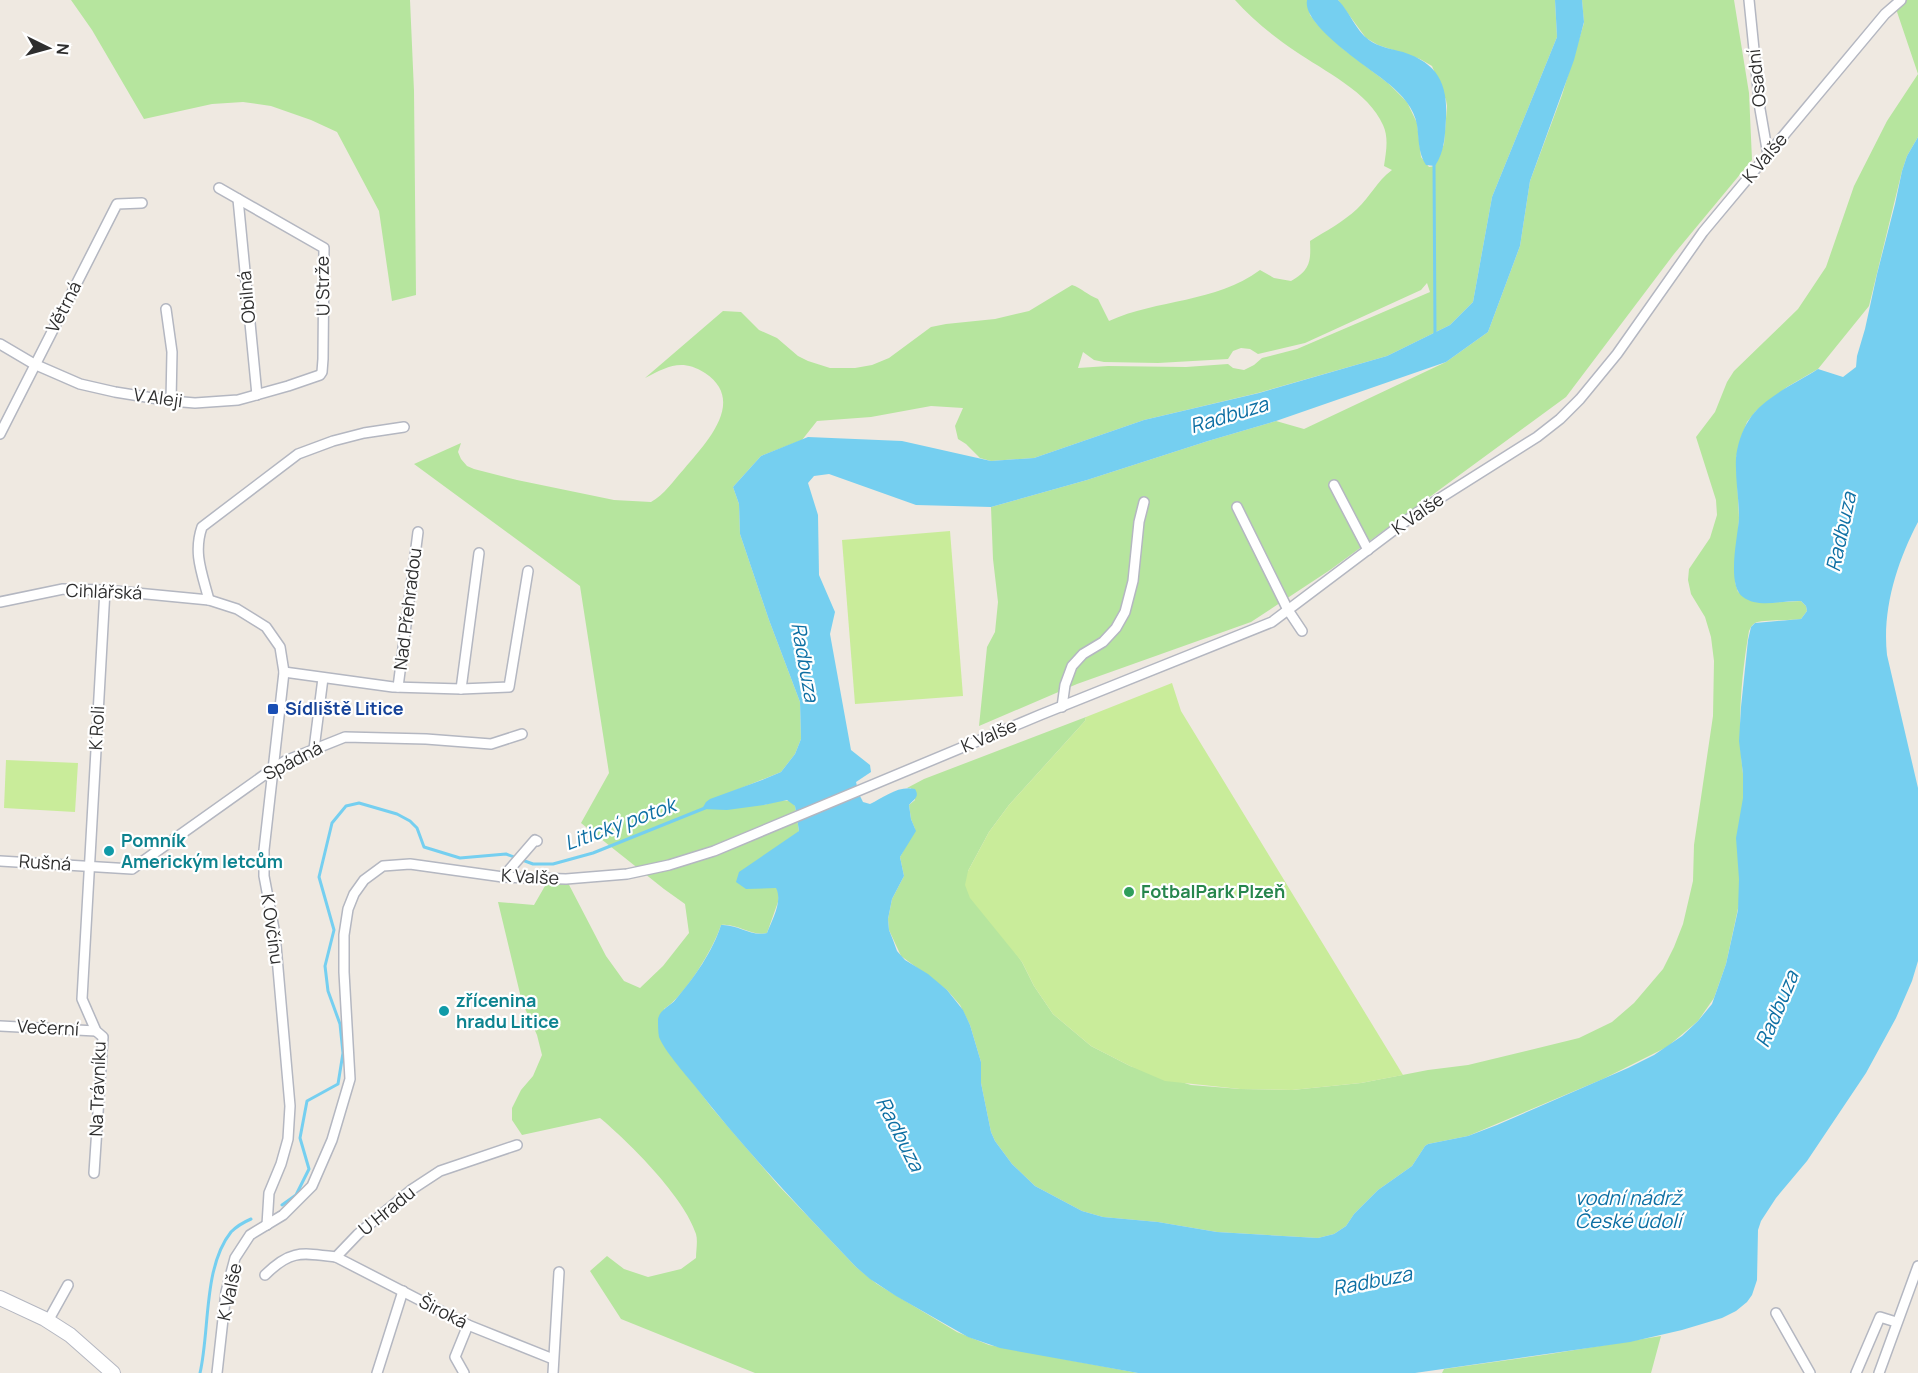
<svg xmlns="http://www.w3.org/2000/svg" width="1918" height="1373" font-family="Manrope,sans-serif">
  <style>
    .green { fill: #b6e59e; fill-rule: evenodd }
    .pitch { fill: #c9ec9a }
    .water { fill: #75cff0 }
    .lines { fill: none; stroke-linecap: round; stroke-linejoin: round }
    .stream { stroke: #75cff0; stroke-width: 3 }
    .minor-casing { stroke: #b4b7c1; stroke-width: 12 }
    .secondary-casing { stroke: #b4b7c1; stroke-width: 16 }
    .minor { stroke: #fff; stroke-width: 9 }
    .secondary { stroke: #fff; stroke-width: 14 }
    .transit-dot { fill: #1a4fb4; stroke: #fff; stroke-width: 2 }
    .culture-dot { fill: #0f9aa8; stroke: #fff; stroke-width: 2 }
    .leisure-dot { fill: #2e9e5b; stroke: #fff; stroke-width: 2 }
    .labels { text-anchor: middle; stroke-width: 4.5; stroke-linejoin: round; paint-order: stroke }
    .street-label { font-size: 18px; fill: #2e2e2e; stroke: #fff }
    .transit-label { font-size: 18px; font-weight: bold; fill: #164399; stroke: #fff; text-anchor: start }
    .culture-label { font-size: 18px; font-weight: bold; fill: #0d838f; stroke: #fff; text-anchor: start }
    .leisure-label { font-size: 18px; font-weight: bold; fill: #27864d; stroke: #fff; text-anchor: start }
    .water-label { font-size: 20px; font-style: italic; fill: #0d6fa3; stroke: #fff }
  </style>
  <rect width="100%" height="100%" fill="#efe9e1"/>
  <g class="green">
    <polygon points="71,0 410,0 414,91 416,295 392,301 379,211 337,132 311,120 271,106 243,102 212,104 144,119 92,30"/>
    <path d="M 1235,0 L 1307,0 L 1310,15 L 1317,24 L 1342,48 L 1389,84 L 1407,102 L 1417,123 L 1421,157 L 1429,167 L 1435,166 L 1444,144 L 1447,106 L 1446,100 L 1432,66 L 1420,59 L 1378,45 L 1366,38 L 1338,0 L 1555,0 L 1557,37 L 1492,197 L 1473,302 L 1450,325 L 1387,356 L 1258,393 L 1144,420 L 1034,458 L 991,461 L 980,458 L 966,444 L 958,439 L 955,426 L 963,408 L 931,406 L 871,417 L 817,421 L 802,440 L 761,456 L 733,487 L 739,504 L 740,534 L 769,620 L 800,702 L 801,739 L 795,754 L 781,772 L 729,793 L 764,805 L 780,800 L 791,801 L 795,806 L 799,831 L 771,888 L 777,888 L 779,895 L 778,902 L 767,933 C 751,937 738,923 721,925 C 714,948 684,997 664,1009 L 661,1040 L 712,1108 L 779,1186 L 856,1267 L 877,1284 L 957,1332 L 989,1345 L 1138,1373 L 755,1373 L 621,1319 L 590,1271 L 607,1256 L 624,1269 L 648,1277 L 681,1269 L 696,1258 C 696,1250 698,1241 696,1234 C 685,1198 629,1142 600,1118 L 522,1135 L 512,1120 L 512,1108 L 521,1090 L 533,1076 L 542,1055 L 537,1035 L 522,1002 L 498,902 L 534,905 L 549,879 L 566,879 L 606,956 L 624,981 L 640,988 L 663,966 L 689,933 L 685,904 L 664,889 L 581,823 L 609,773 L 580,586 L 414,464 L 461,443 L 458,452 L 461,459 L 467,466 L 474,469 L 517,480 L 614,500 L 651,502 C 664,495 674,480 684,469 C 706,443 747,401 705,373 C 681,358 667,367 645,378 L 723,311 L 741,312 L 759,330 L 777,338 L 798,356 L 808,361 L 830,368 L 855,368 L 872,365 L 889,358 L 931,327 L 946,324 L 995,319 L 1029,311 L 1072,285 C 1082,288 1087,295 1098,299 L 1109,321 C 1157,299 1216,303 1260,270 L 1274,278 L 1291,281 C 1310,270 1311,262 1310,241 C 1326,231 1343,222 1357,209 C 1371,196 1376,182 1392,170 L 1384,166 C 1386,152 1389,138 1383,125 C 1369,92 1324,71 1295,51 C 1274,37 1252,19 1235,0 ZM 1427,283 L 1430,292 L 1297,349 L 1262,358 L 1254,365 L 1244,370 L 1233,368 L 1228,364 L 1186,367 L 1108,366 L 1078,368 L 1083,352 L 1094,360 L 1104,362 L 1158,363 L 1228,359 L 1233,351 L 1241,348 L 1250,349 L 1258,354 L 1305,343 L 1421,290 Z"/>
    <polygon points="1582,0 1734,0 1749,93 1752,160 1674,254 1566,397 1330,570 1251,622 1077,684 979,726 987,647 995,632 998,602 993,559 991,507 1087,480 1208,441 1276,421 1304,429 1446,362 1488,332 1520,246 1530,181 1562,95 1584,23"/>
    <path d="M 1893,0 L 1918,0 L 1918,137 L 1907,156 L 1902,171 L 1869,306 L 1818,369 L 1787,387 L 1756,411 L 1747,422 L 1742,435 L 1736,458 L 1739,518 L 1735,582 L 1738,592 L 1761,603 L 1801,601 L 1806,606 L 1807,611 L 1801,619 C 1790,621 1761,619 1755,623 C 1751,626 1751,627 1749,631 C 1741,677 1737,727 1743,774 L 1767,775 L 1726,964 L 1714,998 L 1698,1021 L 1667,1047 L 1603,1079 L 1468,1136 L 1428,1144 L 1425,1146 L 1412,1166 L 1378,1190 L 1354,1214 L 1346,1226 L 1334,1234 L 1318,1238 L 1217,1232 L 1158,1222 L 1103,1217 L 1082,1211 L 1035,1186 L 1012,1164 L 995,1141 L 991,1132 L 981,1083 L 981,1062 L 970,1025 L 960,1005 L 947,990 L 901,956 L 889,930 L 888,919 L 892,899 L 904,876 L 900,857 L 915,829 L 911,819 L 909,805 L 915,800 L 911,788 L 907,788 L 924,779 L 1086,717 L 1085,721 L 1009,805 L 989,832 L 968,871 L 1012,948 L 1022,962 L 1034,986 L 1053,1014 L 1091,1046 L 1130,1066 L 1191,1085 L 1240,1089 L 1292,1090 L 1361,1083 L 1428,1070 L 1468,1065 L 1579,1038 L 1612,1022 L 1634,1003 L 1663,969 L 1674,947 L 1683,924 L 1693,881 L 1694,845 L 1713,716 L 1714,661 L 1711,637 L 1705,617 L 1691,594 L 1688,580 L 1689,569 L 1710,538 L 1717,515 L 1716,500 L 1696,437 L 1715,412 L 1727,382 L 1734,371 L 1798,309 L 1826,267 L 1854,186 L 1887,121 L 1918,74 Z"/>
    <polygon points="1661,1336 1651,1373 1442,1373 1444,1369 1550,1354"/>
  </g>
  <g class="pitch">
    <polygon points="950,531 963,696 855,704 842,540"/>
    <polygon points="1172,683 1181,711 1403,1075 1361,1083 1292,1090 1240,1089 1165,1081 1130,1066 1091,1046 1053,1014 1034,986 1022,962 970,898 965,885 968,871 989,832 1009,805 1085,721 1086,717"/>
    <polygon points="6,760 78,763 75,812 4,808"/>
  </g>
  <g class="water">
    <path d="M 1307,0 L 1338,0 C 1350,12 1355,30 1369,40 C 1379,47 1391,49 1403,52 C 1437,63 1448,83 1446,118 C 1445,135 1445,151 1435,166 L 1426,165 C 1418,153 1419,139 1417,125 C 1414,108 1402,95 1389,84 C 1370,68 1302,26 1307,0 Z"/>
    <path d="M 1555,0 L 1582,0 L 1584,22 L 1574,60 L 1530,181 L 1520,246 L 1488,332 L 1446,362 L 1276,421 L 1208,441 L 1087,480 L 991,507 L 916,505 L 829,474 L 814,476 L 808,483 L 818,515 L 819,575 L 835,612 L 830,634 L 851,750 L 870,765 L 871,772 L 856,782 L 859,794 L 863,802 L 870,804 C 884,797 899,785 915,789 C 920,797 914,799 909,805 L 911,819 L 916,831 L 900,857 L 904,876 L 892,899 L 888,919 L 889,930 L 893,940 L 897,951 L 905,960 L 928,974 L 947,990 L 963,1010 L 970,1025 L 981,1062 L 981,1083 L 991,1132 L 995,1141 L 1012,1164 L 1035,1186 L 1082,1211 L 1103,1217 L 1158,1222 L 1217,1232 L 1318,1238 L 1334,1234 L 1346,1226 L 1354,1214 L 1378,1190 L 1412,1166 L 1425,1146 L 1428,1144 L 1468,1136 L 1497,1125 L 1628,1068 L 1654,1055 L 1682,1036 L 1698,1021 L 1712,1004 L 1726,964 L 1738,910 L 1739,879 L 1736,838 L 1743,798 L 1743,774 L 1739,741 L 1741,707 L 1748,640 L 1751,627 L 1755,623 L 1801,619 L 1807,611 L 1806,606 L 1801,601 C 1783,600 1759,609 1743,597 C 1726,585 1738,536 1739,518 C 1739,498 1735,478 1736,458 C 1737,446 1742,430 1749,420 C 1762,398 1798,382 1818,369 L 1843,377 L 1856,367 L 1857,356 L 1865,329 L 1877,274 L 1895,204 L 1902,171 L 1907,156 L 1918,137 L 1918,522 C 1897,562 1882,609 1887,655 L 1918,788 L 1918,961 L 1912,981 L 1896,1018 L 1866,1073 L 1807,1161 L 1776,1198 L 1761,1221 L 1758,1230 L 1757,1280 L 1752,1295 L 1747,1302 L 1736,1311 L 1722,1318 L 1682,1330 L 1630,1342 L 1415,1373 L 1138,1373 L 1000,1348 L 968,1337 L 896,1296 L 870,1279 L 856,1267 C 800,1208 744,1149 694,1085 C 685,1074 664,1050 659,1037 C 658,1032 658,1024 658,1019 C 660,1009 671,1006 676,999 C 694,978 713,951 721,925 C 738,924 751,937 767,933 C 772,920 783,901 776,888 L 746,889 L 736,882 L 739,872 L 799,831 L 795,806 L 787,800 L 764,805 L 727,810 L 702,809 L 706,802 L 710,799 L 762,780 L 781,772 L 795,754 L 801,739 L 800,702 L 769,620 L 740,534 L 739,504 L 733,487 L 761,456 L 808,437 L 902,441 L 991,461 L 1034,458 L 1144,420 L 1259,393 L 1387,356 L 1450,325 L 1473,302 L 1492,197 L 1557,37 Z"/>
  </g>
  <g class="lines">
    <g class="stream">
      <polyline points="1434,162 1435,336"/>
      <polyline points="282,1205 296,1195 309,1169 300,1138 307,1101 338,1084 343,1053 340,1024 328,991 325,966 334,930 319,877 332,823 346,806 359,803 397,814 410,821 417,828 424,847 460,858 506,854 533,864 553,864 593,853 705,808"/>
      <path d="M 200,1373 C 210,1330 203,1267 231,1232 C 237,1226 244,1222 251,1219"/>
    </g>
    <g class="minor-casing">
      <g id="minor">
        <polyline points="1749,0 1760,109 1768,155"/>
        <polyline points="238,199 257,395"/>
        <polyline points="166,309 172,352 171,401"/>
        <polyline points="0,344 34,364 80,384 115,392 171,401 195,403 238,400 288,386 320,375 322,372 323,359 324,248 219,188"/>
        <polyline points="0,434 117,204 142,203"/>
        <polyline points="1334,485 1368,550"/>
        <polyline points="1237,507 1288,610 1302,631"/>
        <path d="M 209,600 C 202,573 193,553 202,527 L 298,454 L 333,441 L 364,433 L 404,427"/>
        <polyline points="0,602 63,589 105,590 209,600 237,609 266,627 280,647 284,672 264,850 264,876 275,934 290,1106 288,1139 281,1164 269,1193 267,1225"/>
        <polyline points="284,672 393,687 461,689 509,687 528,571"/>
        <polyline points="398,687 418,532"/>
        <polyline points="461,689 479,553"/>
        <polyline points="1062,707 1065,685 1072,666 1083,654 1103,642 1116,628 1125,612 1133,581 1139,522 1144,502"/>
        <polyline points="314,749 323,678"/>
        <polyline points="0,861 132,869 274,768 285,761 345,737 426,739 491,744 522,734"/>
        <polyline points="503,877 535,840 537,841"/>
        <polyline points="0,1026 96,1031"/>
        <polyline points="94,1173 103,1037 96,1031 82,999 105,590"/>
        <polyline points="336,1257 468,1325 553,1359"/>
        <path d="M 265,1275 C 291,1249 302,1253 336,1257 L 358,1234 L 411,1190 L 440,1171 L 517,1145"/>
        <polyline points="1776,1313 1810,1373"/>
        <polyline points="48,1321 68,1285"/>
        <polyline points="217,1373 226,1292 235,1258 250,1235 283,1215 312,1186 332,1140 350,1079 344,972 344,935 348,909 354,894 364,880 383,866 410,864 503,877 566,879 627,874 669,865 714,851 1040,715 1272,622 1418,512 1537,437 1560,419 1580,399 1617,354 1703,232 1885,14 1901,0"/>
        <polyline points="377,1373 403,1291"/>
        <polyline points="464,1373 455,1357 468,1325"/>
        <polyline points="553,1373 559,1272"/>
        <polyline points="1856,1373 1880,1317 1896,1322"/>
        <polyline points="1879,1373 1918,1266"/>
      </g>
    </g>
    <g class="secondary-casing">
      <polyline id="secondary" points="0,1298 45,1319 70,1335 113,1373"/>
    </g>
    <use href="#minor" class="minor"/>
    <use href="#secondary" class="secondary"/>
  </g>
  <rect class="transit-dot" x="267" y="703" width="12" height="12" rx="3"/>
  <g class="culture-dot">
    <circle cx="109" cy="851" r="6"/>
    <circle cx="444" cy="1011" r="6"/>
  </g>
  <circle class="leisure-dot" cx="1129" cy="892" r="6"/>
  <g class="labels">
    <g class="street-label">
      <text transform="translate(1757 78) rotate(-96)" y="6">Osadní</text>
      <text transform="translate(1765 158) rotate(-50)" y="6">K Valše</text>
      <text transform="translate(323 286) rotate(-91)" y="6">U Strže</text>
      <text transform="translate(247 297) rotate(-95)" y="6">Obilná</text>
      <text transform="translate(64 307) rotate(-63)" y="6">Větrná</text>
      <text transform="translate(158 398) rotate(8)" y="6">V Aleji</text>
      <text transform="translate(1418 514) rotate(-35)" y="6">K Valše</text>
      <text transform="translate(104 592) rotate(2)" y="6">Cihlářská</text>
      <text transform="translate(408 609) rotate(-83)" y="6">Nad Přehradou</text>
      <text transform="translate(97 728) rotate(-87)" y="6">K Roli</text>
      <text transform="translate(989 736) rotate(-23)" y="6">K Valše</text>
      <text transform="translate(293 761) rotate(-27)" y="6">Spádná</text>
      <text transform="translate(45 863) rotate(4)" y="6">Rušná</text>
      <text transform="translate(530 877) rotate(3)" y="6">K Valše</text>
      <text transform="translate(272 929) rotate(82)" y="6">K Ovčínu</text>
      <text transform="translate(48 1028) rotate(3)" y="6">Večerní</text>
      <text transform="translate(98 1089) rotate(-88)" y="6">Na Trávníku</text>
      <text transform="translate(387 1211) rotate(-39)" y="6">U Hradu</text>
      <text transform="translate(230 1292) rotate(-78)" y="6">K Valše</text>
      <text transform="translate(443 1312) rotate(27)" y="6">Široká</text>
    </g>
    <g class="transit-label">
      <text x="285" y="715">Sídliště Litice</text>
    </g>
    <g class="culture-label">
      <text x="121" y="847">Pomník<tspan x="121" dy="21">Americkým letcům</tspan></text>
      <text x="456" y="1007">zřícenina<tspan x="456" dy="21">hradu Litice</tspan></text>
    </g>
    <g class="leisure-label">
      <text x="1141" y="898">FotbalPark Plzeň</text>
    </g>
    <g class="water-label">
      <text transform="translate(1229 415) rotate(-17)" y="7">Radbuza</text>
      <text transform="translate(1841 532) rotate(-78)" y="7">Radbuza</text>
      <text transform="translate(805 662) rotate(80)" y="7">Radbuza</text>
      <text transform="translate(620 824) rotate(-20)" y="7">Litický potok</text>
      <text transform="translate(1777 1009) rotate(-67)" y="7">Radbuza</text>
      <text transform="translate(900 1134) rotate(63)" y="7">Radbuza</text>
      <text x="1628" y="1205">vodní nádrž<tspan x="1628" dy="23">České údolí</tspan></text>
      <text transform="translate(1372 1281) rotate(-11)" y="7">Radbuza</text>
    </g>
  </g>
  <g transform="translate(48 48) rotate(95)" stroke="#ffffff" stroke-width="4.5" paint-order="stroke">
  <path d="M0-4.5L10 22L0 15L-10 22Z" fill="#2e2e2e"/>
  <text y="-9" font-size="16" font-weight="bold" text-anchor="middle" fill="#2e2e2e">N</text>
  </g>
</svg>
